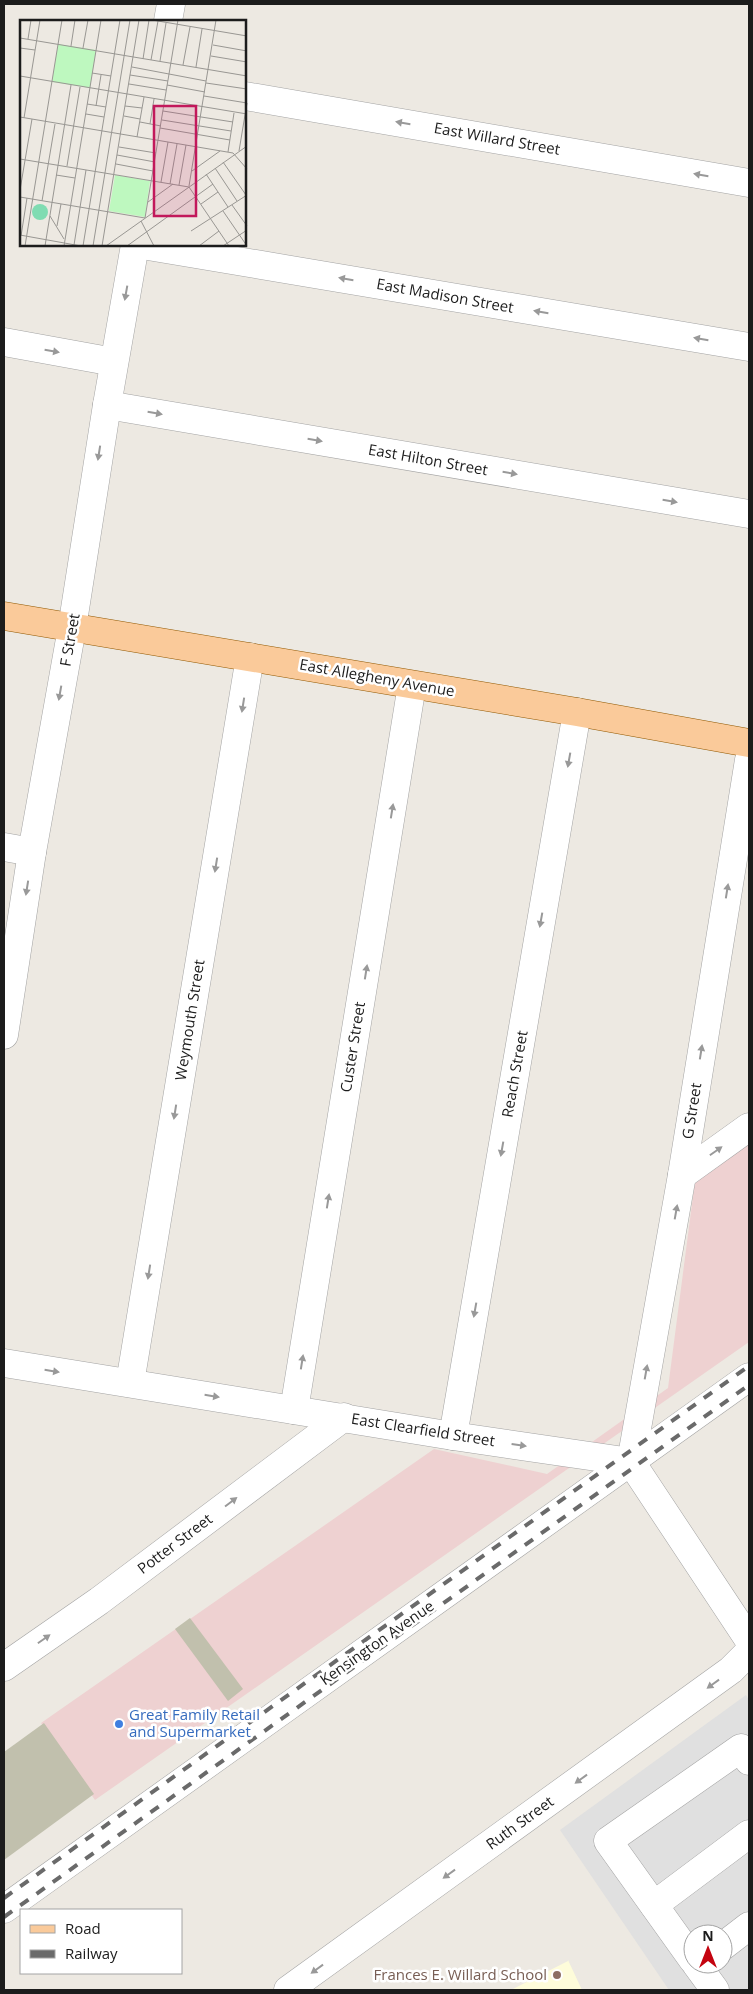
<svg xmlns="http://www.w3.org/2000/svg" width="753" height="1994" font-family="'Open Sans',sans-serif">
  <style>
    .commercial { fill: #eed1d1 }
    .education { fill: #fefcda }
    .construction { fill: #c1c0ad }
    .parking { fill: #e0e0e0; fill-rule: evenodd }
    .lines { fill: none; stroke-linecap: round; stroke-linejoin: round }
    .minor-casing { stroke: #a3a3a3; stroke-width: 29 }
    .major-casing { stroke: #915903; stroke-width: 29 }
    .minor { stroke: #fff; stroke-width: 28 }
    .major { stroke: #faca9a; stroke-width: 28 }
    .rail { stroke: #6a6a6a; stroke-width: 4; stroke-dasharray: 10 10; stroke-linecap: butt }
    .oneway { fill: #999 }
    .shop-dot { fill: #3f7fe0; stroke: #fff; stroke-width: 2 }
    .education-dot { fill: #8d6e63; stroke: #fff; stroke-width: 2 }
    .labels { text-anchor: middle; stroke-width: 5; stroke-linejoin: round; paint-order: stroke }
    .street-label { font-size: 15px; fill: #1c1c1c; stroke: #fff }
    .shop-label { font-size: 15px; fill: #366cbe; stroke: #fff; text-anchor: start }
    .education-label { font-size: 15px; fill: #785e54; stroke: #fff; text-anchor: end }
    .inset-road { fill: none; stroke: #999793; stroke-width: 1 }
    .view { fill: #c2185b; fill-opacity: 0.15; stroke: #c2185b; stroke-width: 2.5 }
    .inset-edge { fill: none; stroke: #1c1c1c; stroke-width: 2.5 }
  </style>
  <rect width="100%" height="100%" fill="#ede9e2"/>
  <polygon class="commercial" points="749,1143 749,1342 95,1800 41,1723 434,1449 547,1474 668,1388 695,1181"/>
  <polygon class="education" points="568,1960 582,1990 511,1990 568,1961"/>
  <g class="construction">
    <polygon points="190,1618 243,1689 228,1701 175,1629"/>
    <polygon points="44,1723 94,1794 4,1860 4,1752"/>
  </g>
  <path class="parking" d="M 746,1695 L 749,1700 L 749,1990 L 669,1990 L 560,1830 ZM 693,1934 L 723,1934 L 723,1964 L 693,1964 Z"/>
  <g class="lines">
    <g class="minor-casing">
      <g id="minor">
        <polyline points="168,21 171,4"/>
        <polyline points="245,96 749,183"/>
        <polyline points="142,245 749,347"/>
        <polyline points="4,342 114,362"/>
        <polyline points="107,405 749,514"/>
        <polyline points="4,847 32,852"/>
        <polyline points="4,1035 32,852 72,628 107,405 135,245"/>
        <polyline points="682,1175 749,1127"/>
        <polyline points="4,1363 453,1436 631,1462 749,1640"/>
        <polyline points="130,1383 250,657"/>
        <polyline points="294,1410 412,685"/>
        <polyline points="453,1436 577,712"/>
        <polyline points="631,1462 682,1175 749,760"/>
        <polyline points="4,1667 99,1601 344,1417"/>
        <polyline points="654,1905 749,1834"/>
        <polyline points="4,1909 749,1377"/>
        <polyline points="723,1946 749,1926"/>
        <polyline points="693,1960 608,1841 741,1748 749,1761"/>
        <polyline points="696,1964 715,1990"/>
        <polyline points="288,1990 731,1670 749,1652"/>
      </g>
    </g>
    <g class="major-casing">
      <polyline id="major" points="4,616 577,712 749,743"/>
    </g>
    <use href="#minor" class="minor"/>
    <use href="#major" class="major"/>
    <g class="rail">
      <polyline points="4,1898 749,1366"/>
      <polyline points="4,1917 749,1385"/>
    </g>
  </g>
  <defs><path id="oneway-solid" d="M-6-.8H1V-3.2L6.5 0L1 3.2V.8H-6Z" transform="scale(1.25)"/></defs>
  <g class="oneway">
    <use href="#oneway-solid" transform="translate(403 123) rotate(-170)"/>
    <use href="#oneway-solid" transform="translate(701 175) rotate(-170)"/>
    <use href="#oneway-solid" transform="translate(346 279) rotate(-170)"/>
    <use href="#oneway-solid" transform="translate(126 293) rotate(100)"/>
    <use href="#oneway-solid" transform="translate(541 312) rotate(-170)"/>
    <use href="#oneway-solid" transform="translate(701 339) rotate(-170)"/>
    <use href="#oneway-solid" transform="translate(52 351) rotate(10)"/>
    <use href="#oneway-solid" transform="translate(155 413) rotate(10)"/>
    <use href="#oneway-solid" transform="translate(315 440) rotate(10)"/>
    <use href="#oneway-solid" transform="translate(99 453) rotate(99)"/>
    <use href="#oneway-solid" transform="translate(510 473) rotate(10)"/>
    <use href="#oneway-solid" transform="translate(670 501) rotate(10)"/>
    <use href="#oneway-solid" transform="translate(60 693) rotate(100)"/>
    <use href="#oneway-solid" transform="translate(243 705) rotate(99)"/>
    <use href="#oneway-solid" transform="translate(569 760) rotate(100)"/>
    <use href="#oneway-solid" transform="translate(392 811) rotate(-81)"/>
    <use href="#oneway-solid" transform="translate(216 865) rotate(99)"/>
    <use href="#oneway-solid" transform="translate(27 888) rotate(99)"/>
    <use href="#oneway-solid" transform="translate(727 891) rotate(-81)"/>
    <use href="#oneway-solid" transform="translate(541 920) rotate(100)"/>
    <use href="#oneway-solid" transform="translate(366 972) rotate(-81)"/>
    <use href="#oneway-solid" transform="translate(701 1052) rotate(-81)"/>
    <use href="#oneway-solid" transform="translate(175 1112) rotate(99)"/>
    <use href="#oneway-solid" transform="translate(502 1149) rotate(100)"/>
    <use href="#oneway-solid" transform="translate(716 1151) rotate(-35)"/>
    <use href="#oneway-solid" transform="translate(328 1201) rotate(-81)"/>
    <use href="#oneway-solid" transform="translate(676 1212) rotate(-80)"/>
    <use href="#oneway-solid" transform="translate(149 1272) rotate(99)"/>
    <use href="#oneway-solid" transform="translate(475 1310) rotate(100)"/>
    <use href="#oneway-solid" transform="translate(302 1362) rotate(-81)"/>
    <use href="#oneway-solid" transform="translate(52 1371) rotate(9)"/>
    <use href="#oneway-solid" transform="translate(646 1372) rotate(-80)"/>
    <use href="#oneway-solid" transform="translate(212 1396) rotate(9)"/>
    <use href="#oneway-solid" transform="translate(519 1445) rotate(8)"/>
    <use href="#oneway-solid" transform="translate(231 1502) rotate(-37)"/>
    <use href="#oneway-solid" transform="translate(44 1639) rotate(-35)"/>
    <use href="#oneway-solid" transform="translate(713 1684) rotate(144)"/>
    <use href="#oneway-solid" transform="translate(581 1779) rotate(144)"/>
    <use href="#oneway-solid" transform="translate(449 1874) rotate(144)"/>
    <use href="#oneway-solid" transform="translate(317 1969) rotate(144)"/>
  </g>
  <circle class="shop-dot" cx="119" cy="1724" r="5"/>
  <circle class="education-dot" cx="557" cy="1975" r="5"/>
  <g class="labels">
    <g class="street-label">
      <text transform="translate(497 139) rotate(10)" y="5">East Willard Street</text>
      <text transform="translate(445 296) rotate(10)" y="5">East Madison Street</text>
      <text transform="translate(428 460) rotate(10)" y="5">East Hilton Street</text>
      <text transform="translate(70 640) rotate(-80)" y="5">F Street</text>
      <text transform="translate(377 678) rotate(10)" y="5">East Allegheny Avenue</text>
      <text transform="translate(190 1020) rotate(-81)" y="5">Weymouth Street</text>
      <text transform="translate(353 1047) rotate(-81)" y="5">Custer Street</text>
      <text transform="translate(515 1074) rotate(-80)" y="5">Reach Street</text>
      <text transform="translate(692 1111) rotate(-81)" y="5">G Street</text>
      <text transform="translate(423 1430) rotate(9)" y="5">East Clearfield Street</text>
      <text transform="translate(175 1544) rotate(-37)" y="5">Potter Street</text>
      <text transform="translate(377 1643) rotate(-35)" y="5">Kensington Avenue</text>
      <text transform="translate(520 1823) rotate(-36)" y="5">Ruth Street</text>
    </g>
    <g class="shop-label">
      <text x="129" y="1720">Great Family Retail<tspan x="129" dy="17">and Supermarket</tspan></text>
    </g>
    <g class="education-label">
      <text x="547" y="1980">Frances E. Willard School</text>
    </g>
  </g>
  <g transform="translate(20 20)">
    <rect width="226" height="226" fill="#ede9e2"/>
    <path d="M 38,24 L 76,30 L 70,68 L 32,62 ZM 95,155 L 130,161 L 125,197 L 89,191 Z" fill="#bef8bf"/>
    <path d="M12 192a8 8 0 1 1 16 0a8 8 0 1 1-16 0Z" fill="#80dcb2"/>
    <path class="inset-road" d="M 132,0 L 227,16M 0,18 L 227,56M 8,19 L 11,0M 193,25 L 227,31M 51,26 L 55,0M 0,28 L 15,30M 63,28 L 68,0M 191,36 L 227,42M 123,39 L 129,0M 131,40 L 138,1M 140,41 L 146,3M 163,45 L 170,7M 112,47 L 186,61M 176,47 L 182,9M 72,53 L 91,56M 110,55 L 148,61M 0,56 L 227,94M 186,63 L 227,69M 109,64 L 146,70M 147,65 L 185,72M 184,76 L 227,83M 67,84 L 86,87M 76,86 L 81,55M 105,86 L 122,88M 143,91 L 213,102M 66,94 L 84,97M 104,96 L 120,99M 0,97 L 213,133 L 227,149M 4,98 L 20,0M 142,100 L 211,111M 120,102 L 141,106M 130,104 L 134,79M 140,108 L 210,120M 117,117 L 124,77M 99,127 L 136,133M 219,131 L 227,83M 208,132 L 214,93M 97,135 L 135,142M 0,139 L 169,167 L 209,226M 203,142 L 226,175M 96,144 L 133,151M 47,146 L 60,67M 195,148 L 217,181M 172,151 L 200,131M 186,154 L 208,187M 36,155 L 55,158M 141,162 L 148,122M 150,164 L 157,124M 159,165 L 166,125M 169,166 L 196,0M 0,170 L 12,99M 0,177 L 125,198M 22,181 L 35,104M 128,182 L 153,164M 181,184 L 198,172M 212,185 L 227,206M 203,191 L 227,226M 30,196 L 44,219M 125,198 L 158,0M 121,201 L 134,226M 37,206 L 41,184M 171,211 L 227,175M 0,215 L 61,226M 1,216 L 7,178M 54,225 L 66,150M 5,226 L 42,0M 25,226 L 51,65M 44,226 L 81,0M 63,226 L 100,0M 73,226 L 110,0M 82,226 L 119,0M 86,226 L 227,126M 107,226 L 193,164M 179,226 L 199,211M 203,226 L 227,210"/>
    <path class="view" d="M 134,86 L 176,86 L 176,196 L 134,196 Z"/>
    <rect width="226" height="226" class="inset-edge"/>
  </g>
  <rect width="753" height="1994" fill="none" stroke="#1c1c1c" stroke-width="10"/>
  <rect x="20" y="1909" width="162" height="65" fill="#ffffff" stroke="#a4a4a4"/>
  <rect x="30" y="1925" width="25" height="8" fill="#faca9a" stroke="#a4a4a4"/>
  <text x="65" y="1934" font-size="15" fill="#1c1c1c">Road</text>
  <rect x="30" y="1950" width="25" height="8" fill="#6a6a6a" stroke="#a4a4a4"/>
  <text x="65" y="1959" font-size="15" fill="#1c1c1c">Railway</text>
  <g transform="translate(708 1949)"><circle r="24" fill="#ffffff" stroke="#a4a4a4"/>
  <path d="M0-4L9 19L0 12L-9 19Z" fill="#c40410"/>
  <text y="-8" font-size="14" font-weight="bold" text-anchor="middle" fill="#1c1c1c">N</text>
  </g>
</svg>
